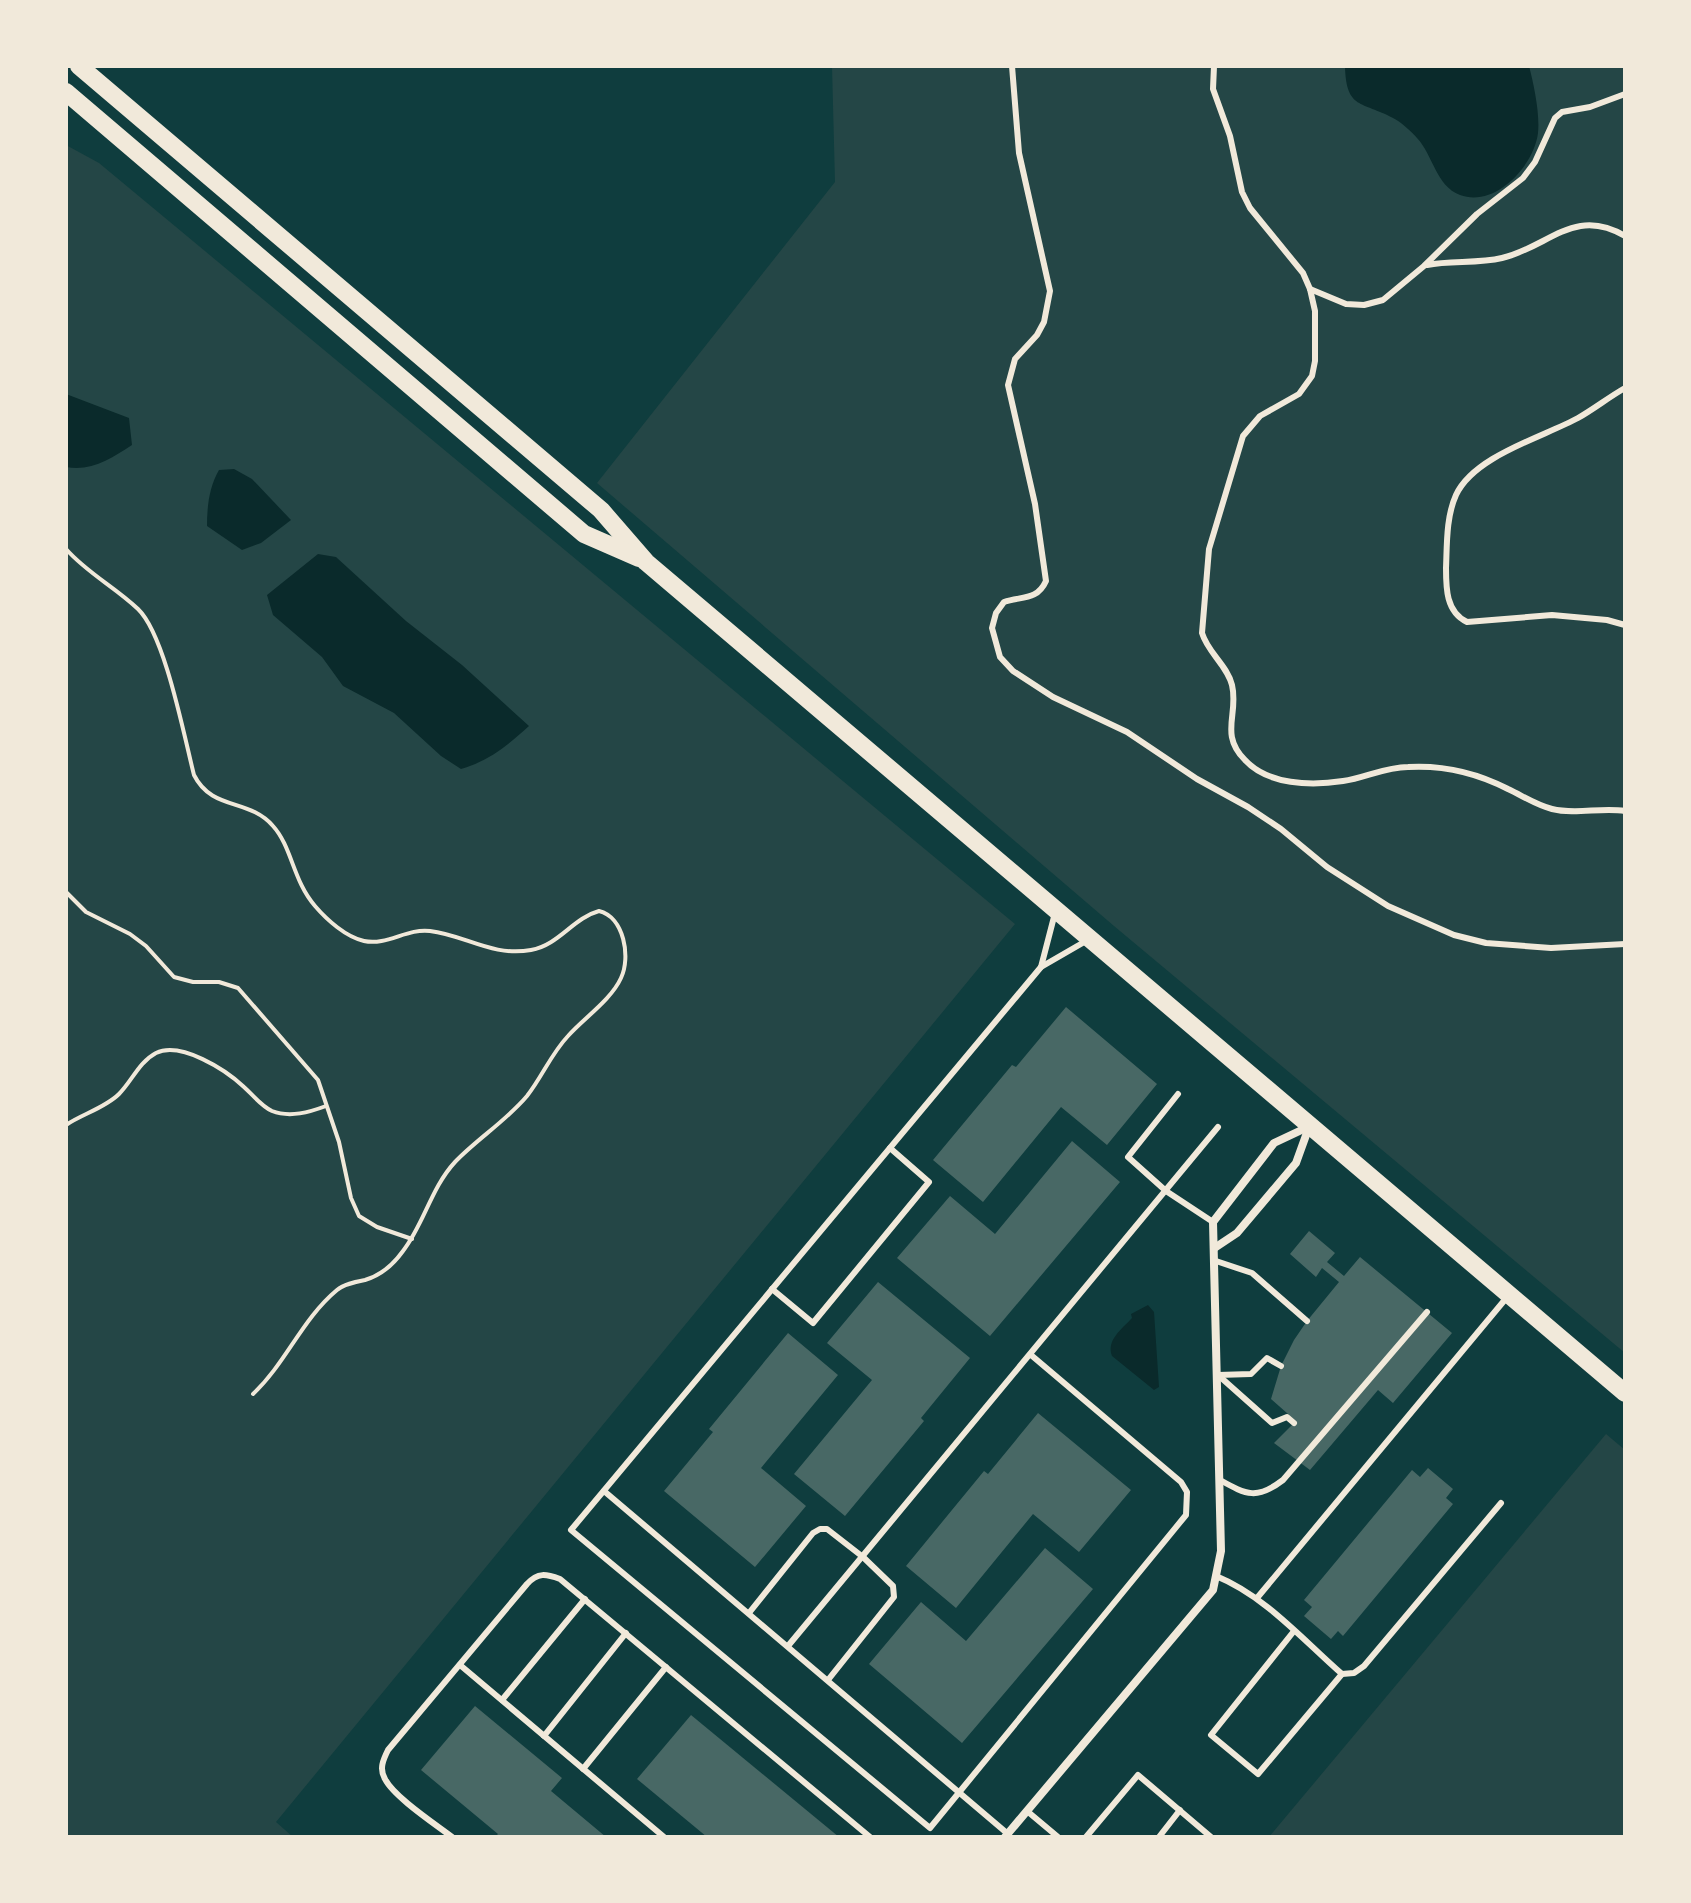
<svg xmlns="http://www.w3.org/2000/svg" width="1691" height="1903" font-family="Quicksand,sans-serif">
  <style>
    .green { fill: #244646 }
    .water { fill: #0a2a2b }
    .building { fill: #486865 }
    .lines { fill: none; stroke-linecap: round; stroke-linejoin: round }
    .path { stroke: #f1e9da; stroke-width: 4 }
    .service { stroke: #f1e9da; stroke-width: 6 }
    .minor { stroke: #f1e9da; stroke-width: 8 }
    .primary { stroke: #f1e9da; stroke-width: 18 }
  </style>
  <rect width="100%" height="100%" fill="#0f3d3e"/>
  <g class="green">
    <polygon points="832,66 1625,66 1625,1353 1114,926 597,483 835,182"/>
    <polygon points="66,145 99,163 1015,924 276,1822 293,1837 66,1837"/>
    <polygon points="1606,1434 1625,1450 1625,1837 1269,1837"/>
  </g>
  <g class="water">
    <path d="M 1345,66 L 1529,66 C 1534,85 1540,114 1538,133 C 1534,166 1495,208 1460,195 C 1436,186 1433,155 1417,138 C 1411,131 1401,122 1393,118 C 1362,101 1346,110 1345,66 Z"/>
    <path d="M 66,394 L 129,418 L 132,445 C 112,458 91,472 66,467 Z"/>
    <path d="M 234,469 L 252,479 L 291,520 L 261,543 L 242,550 L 207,526 C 207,507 209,487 219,470 Z"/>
    <path d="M 318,554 L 336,557 L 406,621 L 462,665 L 529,726 C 508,745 489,761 461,769 L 441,756 L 394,713 L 343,686 L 322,657 L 273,615 L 267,595 Z"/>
    <path d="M 1148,1305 L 1154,1312 L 1159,1387 L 1154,1390 L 1112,1356 C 1106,1340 1122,1329 1132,1318 L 1131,1314 Z"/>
  </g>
  <g class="building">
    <polygon points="1066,1007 1157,1084 1107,1145 1061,1107 983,1202 933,1160 1012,1065 1016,1067"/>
    <polygon points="1072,1141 1120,1182 990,1336 897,1258 950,1196 995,1234"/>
    <polygon points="1309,1231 1335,1253 1327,1262 1344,1276 1360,1257 1452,1333 1393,1403 1378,1390 1310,1470 1274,1443 1296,1421 1271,1399 1281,1366 1294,1340 1307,1321 1339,1282 1322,1268 1316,1277 1290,1254"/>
    <polygon points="878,1282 970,1358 921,1418 924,1421 845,1516 794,1474 872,1380 827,1343"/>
    <polygon points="788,1333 838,1375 761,1468 806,1506 755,1567 664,1491 713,1432 709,1429"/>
    <polygon points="1038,1413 1131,1490 1079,1552 1033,1514 956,1608 906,1566 984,1471 988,1474"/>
    <polygon points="1428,1468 1453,1489 1446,1498 1453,1504 1343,1636 1338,1631 1331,1639 1304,1616 1312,1607 1304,1600 1412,1470 1420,1477"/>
    <polygon points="1045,1548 1093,1589 962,1743 869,1664 921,1602 966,1641"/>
    <polygon points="475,1706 562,1778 551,1791 606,1837 495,1837 498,1834 421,1770"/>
    <polygon points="691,1715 839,1837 707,1837 637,1779"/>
  </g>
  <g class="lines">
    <g class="path">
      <path d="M 66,549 C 87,573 115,587 138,609 C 165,635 184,736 194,775 C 212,811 249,798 273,826 C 292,847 293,881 315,906 C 327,920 346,937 364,941 C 387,946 407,928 430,931 C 465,935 492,957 531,950 C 559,945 573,918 599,911 C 624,917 631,957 621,978 C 611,1000 584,1018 568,1036 C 551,1054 542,1077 527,1096 C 506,1121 477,1139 455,1162 C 431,1188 424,1224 403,1251 C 393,1265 382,1275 365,1280 C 355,1282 344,1284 337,1290 C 302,1319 286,1363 253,1394"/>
      <polyline points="66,892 86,912 130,934 146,946 174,977 193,982 219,982 238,988 318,1080 339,1142 351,1198 359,1216 377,1227 412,1239"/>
      <path d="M 66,1125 C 82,1114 105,1108 119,1094 C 132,1081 139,1062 156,1053 C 181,1041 226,1070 244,1087 C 253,1095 261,1106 272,1111 C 290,1118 310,1112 326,1106"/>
    </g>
    <g class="service">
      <path d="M 1012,66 L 1019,153 L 1050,291 L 1044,322 L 1037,335 L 1015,359 L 1008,385 L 1035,504 L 1046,581 C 1037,601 1021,596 1004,602 L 996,613 L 992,628 L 1000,657 L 1013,671 L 1053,697 L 1127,732 L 1197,779 L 1248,807 L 1281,829 L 1327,867 L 1388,906 L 1454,935 L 1486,943 L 1551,948 L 1625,944"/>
      <path d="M 1214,66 L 1213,89 L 1230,136 L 1242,192 L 1250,208 L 1303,273 L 1310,289 L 1315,311 L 1315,361 L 1312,376 L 1299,394 L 1260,416 L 1243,436 L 1209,549 L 1202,633 C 1208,653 1227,665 1232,685 C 1239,714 1219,734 1245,760 C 1268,785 1311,786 1343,781 C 1365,778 1385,767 1408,767 C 1443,765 1477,773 1508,789 C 1523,796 1536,805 1552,809 C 1576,815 1601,807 1625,811"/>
      <path d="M 1427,265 C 1451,260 1477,264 1502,258 C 1549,247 1574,206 1625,236"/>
      <polyline points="1310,289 1346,304 1364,305 1383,300 1424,266 1477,214 1523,178 1535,162 1555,118 1562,112 1590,107 1625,94"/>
      <path d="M 1625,388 C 1609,397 1594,409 1578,418 C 1543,437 1474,456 1456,495 C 1446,517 1447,545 1446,568 C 1446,588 1446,612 1467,622 L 1552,615 L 1607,620 L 1625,625"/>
      <polyline points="1041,967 1086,941"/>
      <polyline points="1178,1094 1128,1157 1166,1191 1213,1222"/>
      <polyline points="1216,1261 1252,1273 1307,1321"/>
      <polyline points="772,1289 813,1323 929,1182 890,1148"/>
      <polyline points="1031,1355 1181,1482 1187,1492 1186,1515 930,1828 571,1530 1041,967 1055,913"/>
      <polyline points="1218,1375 1272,1423 1287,1417 1294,1423"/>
      <polyline points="1218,1375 1251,1374 1267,1358 1281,1366"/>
      <path d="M 1220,1480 C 1247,1495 1257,1500 1283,1480 L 1427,1312"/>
      <polyline points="604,1491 1008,1834"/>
      <path d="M 1216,1576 C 1265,1596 1302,1639 1342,1674"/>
      <polyline points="1257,1598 1508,1296"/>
      <polyline points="749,1613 813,1533 820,1529 827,1529 863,1557 893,1586 894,1597 828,1680"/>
      <polyline points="1294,1631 1211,1735 1258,1774 1342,1674 1354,1673 1364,1666 1501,1503"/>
      <polyline points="788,1646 1218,1127"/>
      <polyline points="460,1665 664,1837"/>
      <polyline points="502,1700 585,1599"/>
      <polyline points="544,1736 626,1633"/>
      <polyline points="583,1769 666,1667"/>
      <polyline points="1027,1811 1058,1837"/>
      <path d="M 452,1837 C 435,1824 394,1797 385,1779 C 379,1769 383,1760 388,1750 L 527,1584 C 538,1572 546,1574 560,1579 L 870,1837"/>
      <polyline points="1086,1837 1138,1775 1211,1837"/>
      <polyline points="1159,1837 1180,1810"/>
    </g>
    <g class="minor">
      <polyline points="1216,1247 1237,1233 1296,1163 1309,1127"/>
      <polyline points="1005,1837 1213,1590 1221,1551 1213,1222 1274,1143 1308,1127"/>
    </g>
    <g class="primary">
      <polyline points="79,66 601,510 646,562 1625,1393"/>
      <polyline points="66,92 584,534 639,558"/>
    </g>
  </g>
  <rect width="1691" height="1903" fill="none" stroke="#f1e9da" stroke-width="136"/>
</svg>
